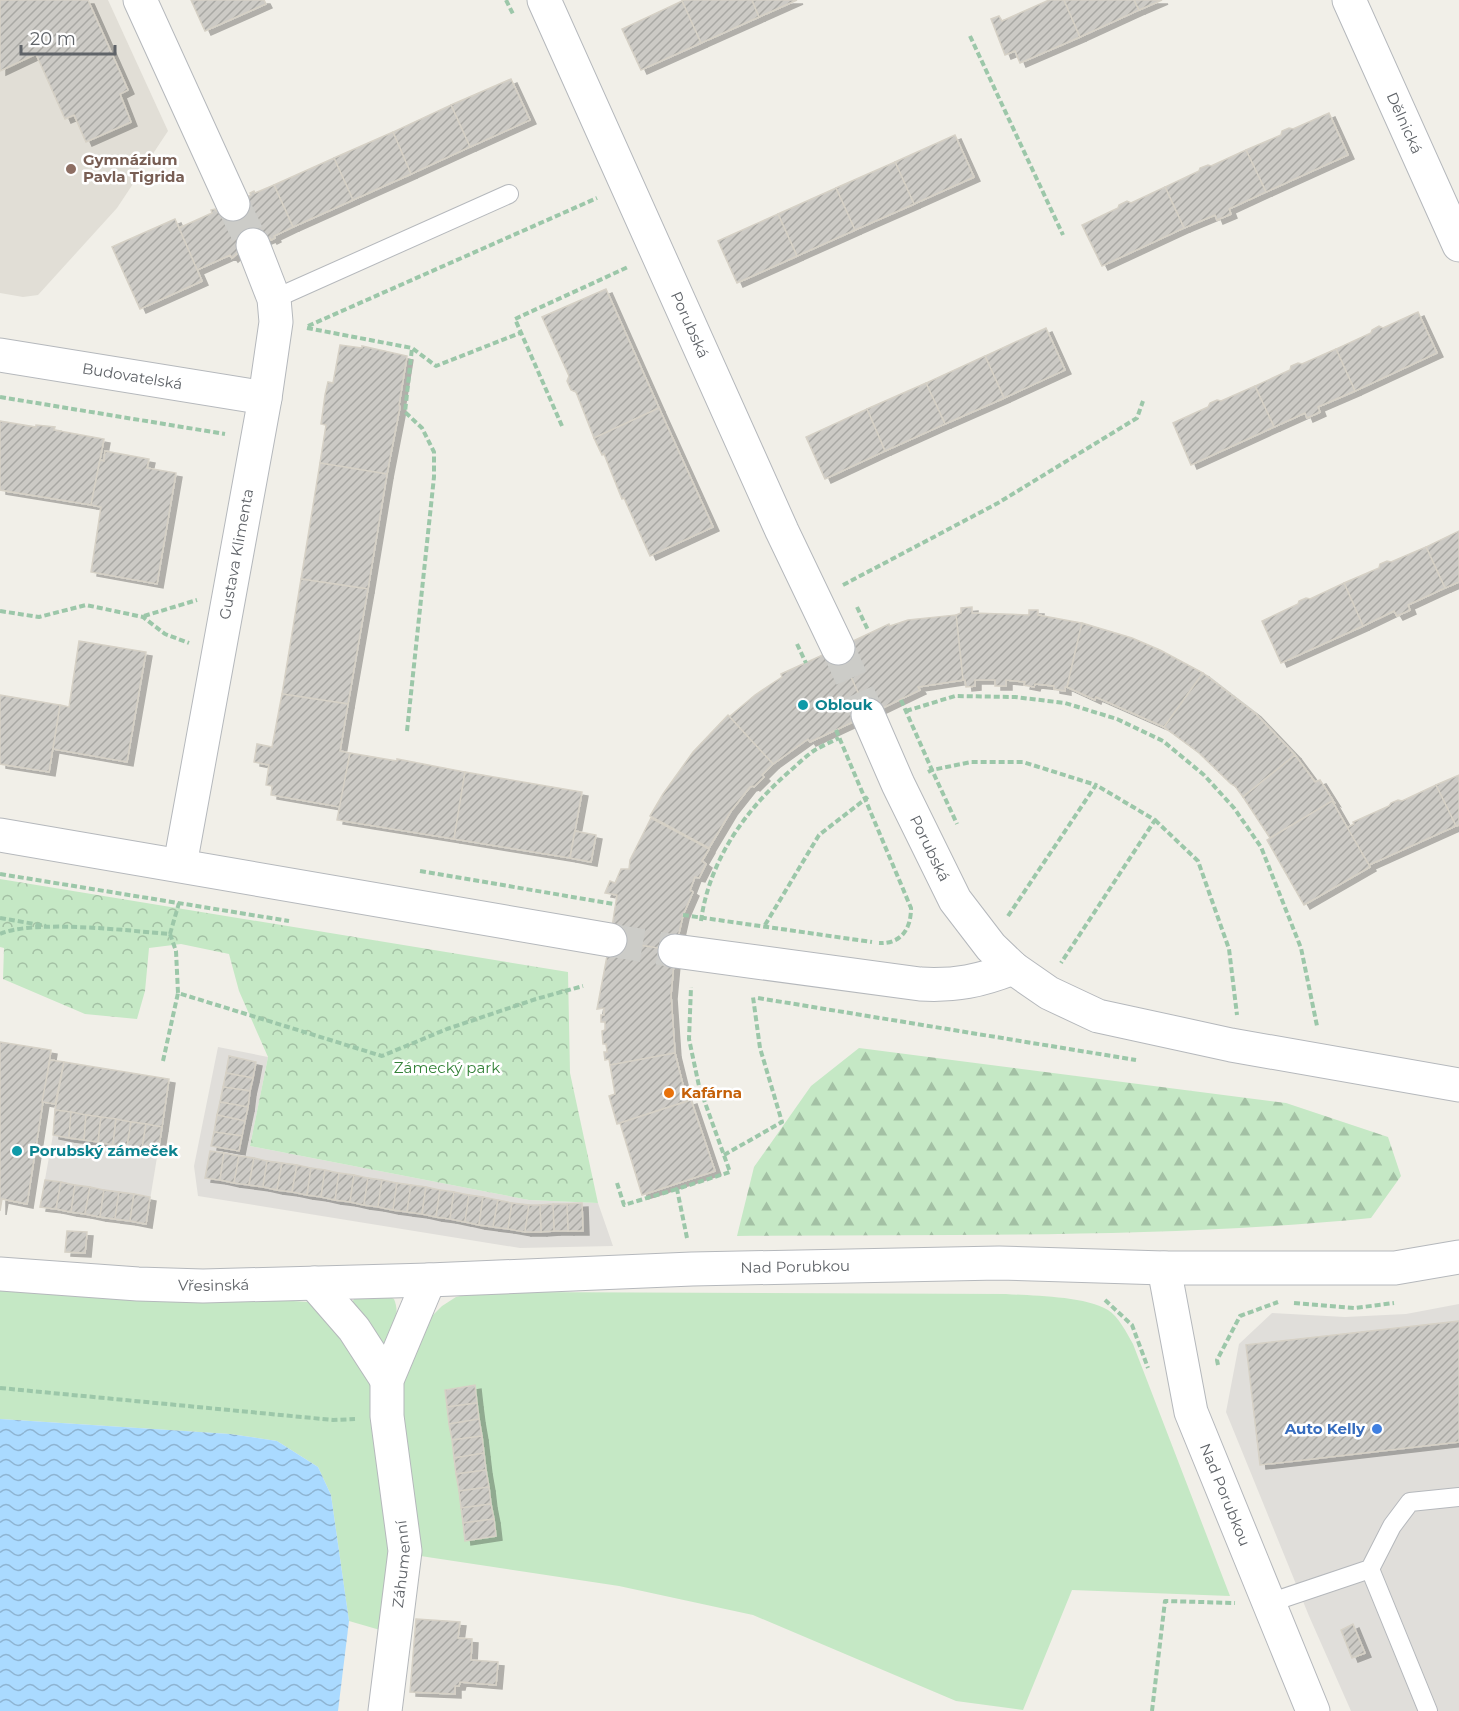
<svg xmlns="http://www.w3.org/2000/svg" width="1459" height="1711" font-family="Montserrat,sans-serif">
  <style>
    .industrial { fill: #e0deda }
    .education { fill: #e1ded6 }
    .grass { fill: #c5e8c5 }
    .forest { fill: url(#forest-firs) }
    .park { fill: url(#park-crowns) }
    .water { fill: url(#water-waves) }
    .building { fill: url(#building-hatch); stroke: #d6d1c6; stroke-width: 1.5; filter: url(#shadow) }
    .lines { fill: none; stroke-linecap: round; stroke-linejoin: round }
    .minor-tunnel { stroke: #ccccc8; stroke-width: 33; stroke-dasharray: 33 16; stroke-linecap: butt }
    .service-casing { stroke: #b5b8bc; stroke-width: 20 }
    .minor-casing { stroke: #b5b8bc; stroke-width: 35 }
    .path { stroke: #9cc7a9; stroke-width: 4; stroke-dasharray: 6 3; stroke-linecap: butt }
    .service { stroke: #fff; stroke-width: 18 }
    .minor { stroke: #fff; stroke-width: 33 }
    .education-dot { fill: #8d6e63; stroke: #fff; stroke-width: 2 }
    .culture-dot { fill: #0f9aa8; stroke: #fff; stroke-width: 2 }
    .food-dot { fill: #e8710a; stroke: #fff; stroke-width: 2 }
    .shop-dot { fill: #3f7fe0; stroke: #fff; stroke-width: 2 }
    .labels { text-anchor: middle; stroke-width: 5; stroke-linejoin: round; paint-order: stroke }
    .street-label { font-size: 15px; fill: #5f6368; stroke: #fff }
    .education-label { font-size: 15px; font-weight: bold; fill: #785e54; stroke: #fff; text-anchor: start }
    .culture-label { font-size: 15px; font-weight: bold; fill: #0d838f; stroke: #fff; text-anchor: start }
    .park-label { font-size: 15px; fill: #348238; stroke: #fff }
    .food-label { font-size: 15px; font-weight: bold; fill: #c56008; stroke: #fff; text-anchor: start }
    .shop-label { font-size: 15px; font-weight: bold; fill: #366cbe; stroke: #fff; text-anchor: end }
  </style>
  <defs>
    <pattern id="forest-firs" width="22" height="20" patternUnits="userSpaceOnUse" patternTransform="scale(1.5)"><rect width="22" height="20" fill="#c5e8c5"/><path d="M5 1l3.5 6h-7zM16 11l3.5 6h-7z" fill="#a3c0a4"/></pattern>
    <pattern id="park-crowns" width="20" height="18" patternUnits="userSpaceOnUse" patternTransform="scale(1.5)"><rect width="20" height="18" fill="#c5e8c5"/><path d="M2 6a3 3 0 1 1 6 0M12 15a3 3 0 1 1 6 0" fill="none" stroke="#a3c0a4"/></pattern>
    <pattern id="water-waves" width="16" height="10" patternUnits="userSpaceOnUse" patternTransform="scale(1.5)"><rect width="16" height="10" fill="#aadaff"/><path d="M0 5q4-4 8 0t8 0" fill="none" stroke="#8eb4d2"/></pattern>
    <pattern id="building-hatch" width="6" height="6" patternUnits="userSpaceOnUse" patternTransform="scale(1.5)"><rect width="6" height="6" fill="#cccac5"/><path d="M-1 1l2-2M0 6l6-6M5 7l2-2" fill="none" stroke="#a9a8a4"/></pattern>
    <filter id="shadow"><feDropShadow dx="6" dy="4" stdDeviation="0" flood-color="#0004"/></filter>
  </defs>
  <rect width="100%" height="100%" fill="#f1efe8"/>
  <g class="industrial">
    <polygon points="218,1047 268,1057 250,1146 529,1200 598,1203 613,1246 520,1248 198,1196 194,1166"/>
    <polygon points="55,1110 162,1127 146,1224 40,1207 53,1135"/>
    <polygon points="1459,1304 1459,1711 1351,1711 1309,1616 1226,1412 1239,1344 1272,1313 1345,1317 1406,1314"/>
  </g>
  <polygon class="education" points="0,0 108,0 168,131 117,208 38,295 23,297 0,293"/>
  <g class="grass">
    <polygon points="0,1282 309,1302 365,1361 373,1398 394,1544 387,1632 349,1621 331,1495 318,1467 277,1441 230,1434 0,1419"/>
    <path d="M 478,1292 L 1006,1294 C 1033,1296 1084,1296 1108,1310 C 1118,1316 1127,1333 1133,1344 L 1230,1596 L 1072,1590 L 1023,1710 L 956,1701 L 753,1615 L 619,1586 L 414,1555 L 398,1373 L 425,1323 L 442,1306 L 456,1297 Z"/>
    <path d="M 357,1296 L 388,1296 L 394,1299 C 401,1316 393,1332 382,1346 L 350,1304 Z"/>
  </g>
  <path class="forest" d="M 859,1048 L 1286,1103 L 1388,1137 L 1401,1176 L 1371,1218 C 1160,1239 948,1234 737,1236 L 754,1167 L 811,1086 Z"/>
  <polygon class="park" points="0,879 568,972 570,1073 598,1203 529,1200 250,1146 268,1057 239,991 229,954 181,944 149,948 145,991 137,1019 85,1014 3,979 4,948 0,947"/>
  <polygon class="water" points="0,1419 230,1434 277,1441 318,1467 331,1495 349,1621 338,1711 0,1711"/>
  <g class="building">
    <polygon points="0,0 88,0 128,90 120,94 131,122 86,142 74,115 65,119 36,54 0,71"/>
    <polygon points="191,0 264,0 266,4 205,31"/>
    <polygon points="685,0 752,0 759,17 701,43 682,1"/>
    <polygon points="752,0 797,0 759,17"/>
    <polygon points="1049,0 1064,0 1080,37 1020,63 1015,51 1005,55 991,19 999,16 1002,21"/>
    <polygon points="1064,0 1134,0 1139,10 1080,37"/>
    <polygon points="1134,0 1162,0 1139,10"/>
    <polygon points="682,1 701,43 641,70 622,29"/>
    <polygon points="511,79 530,120 470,147 451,105"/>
    <polygon points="451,105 470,147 411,174 393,132"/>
    <polygon points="1329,113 1348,155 1266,192 1246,150 1281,135 1282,131 1289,128 1293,129"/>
    <polygon points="393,132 411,174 353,200 334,158"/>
    <polygon points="955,135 974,177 914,204 895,162"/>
    <polygon points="1246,150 1266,192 1229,209 1231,214 1217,220 1215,215 1184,228 1165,187 1199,171 1200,168 1208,165 1211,166"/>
    <polygon points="334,158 353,200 293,227 274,185"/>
    <polygon points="895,162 914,204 855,230 836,188"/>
    <polygon points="274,185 293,227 274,236 275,238 271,240 270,238 240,251 232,258 230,255 197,270 179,228 212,213 211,210 215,209 216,211 251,195 250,193 254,191 255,193"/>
    <polygon points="1165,187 1184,228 1102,266 1082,225 1118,208 1119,205 1127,201 1131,203"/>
    <polygon points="836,188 855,230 797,256 778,214"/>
    <polygon points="778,214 797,256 737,283 718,241"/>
    <polygon points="175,219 202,281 140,309 112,247"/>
    <polygon points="606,289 659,408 594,438 576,392 571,390 567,381 569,376 542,317"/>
    <polygon points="1418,312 1437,353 1355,391 1336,349 1371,333 1372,330 1379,326 1383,328"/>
    <polygon points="1046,328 1065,370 1004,398 985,356"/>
    <polygon points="340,345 362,348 362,346 407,356 399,405 400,407 387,474 320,463 326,425 321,424 325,395 328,382 333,383"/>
    <polygon points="1336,349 1355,391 1318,407 1320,412 1307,418 1305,413 1274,427 1255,386 1290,370 1291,366 1298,363 1302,364"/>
    <polygon points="985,356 1004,398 945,424 926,383"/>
    <polygon points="926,383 945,424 885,451 867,409"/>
    <polygon points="1255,386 1274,427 1191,465 1173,423 1208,407 1210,403 1217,400 1221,401"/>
    <polygon points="659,408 713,527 650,556 624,498 622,499 604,454 602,455 594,438"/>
    <polygon points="867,409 885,451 825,479 806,437"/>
    <polygon points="0,421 36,427 36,425 55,427 54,430 104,439 91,505 0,490"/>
    <polygon points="105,451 149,459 147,468 176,473 157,584 91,572 101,507 91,505 100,460 104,461"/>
    <polygon points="320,463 387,474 368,589 301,579"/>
    <polygon points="1459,531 1459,582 1445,588 1426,547"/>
    <polygon points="1426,547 1445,588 1408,605 1410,610 1397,616 1394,611 1363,626 1344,583 1379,568 1380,564 1387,561 1391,562"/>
    <polygon points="301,579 368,589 348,704 282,694"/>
    <polygon points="1344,583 1363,626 1281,663 1262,621 1298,604 1299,601 1306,598 1310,599"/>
    <polygon points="972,607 972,613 1029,615 1029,610 1038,610 1038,615 1082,623 1067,687 1065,687 1065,691 1054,689 1054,686 1035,684 1034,687 1024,685 1025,682 1006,680 1006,686 995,686 995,680 975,680 975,686 966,687 965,680 963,680 956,615 961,613 961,608"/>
    <polygon points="956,615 963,680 918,687 920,690 868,715 838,648 889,624 890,626 908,620"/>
    <polygon points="1082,623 1132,638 1160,650 1203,673 1164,727 1096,697 1095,700 1067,687"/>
    <polygon points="79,641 146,652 127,762 53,749 60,705 69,707"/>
    <polygon points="838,648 868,715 810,742 808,739 773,764 729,717 755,695 782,677 781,674"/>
    <polygon points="1203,673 1255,713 1295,755 1243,797 1235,786 1231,784 1199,753 1164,727"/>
    <polygon points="282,694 348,704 340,751 350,753 340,807 271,795 272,786 266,785 269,765 254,762 257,744 272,747"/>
    <polygon points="0,695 60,705 49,772 0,764"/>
    <polygon points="728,715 773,764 762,775 764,777 754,787 753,786 750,787 731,811 709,848 650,816 663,794 693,752"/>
    <polygon points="350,753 397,761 397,759 465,772 454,839 337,820"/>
    <polygon points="1295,755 1315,782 1320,780 1334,802 1332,801 1270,838 1243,797"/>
    <polygon points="465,772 582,792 570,858 454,839"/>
    <polygon points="1459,775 1459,825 1456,826 1436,785"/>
    <polygon points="1436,785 1456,826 1369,865 1347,828 1354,824 1353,822 1389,806 1391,803 1398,800 1402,801"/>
    <polygon points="1332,801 1370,867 1304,905 1267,840"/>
    <polygon points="651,818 709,849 702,861 706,864 699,878 695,877 690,890 693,892 683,915 675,951 610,940 617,895 605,893 610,881 615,883 621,869 629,869 630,860"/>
    <polygon points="575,831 596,835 591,862 570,858"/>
    <polygon points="610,940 675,951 671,995 675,1053 610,1065 609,1059 605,1060 604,1052 607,1052 606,1044 603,1044 602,1031 605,1030 605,1022 601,1022 601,1015 604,1015 604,1008 597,1009"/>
    <polygon points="0,1042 51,1050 27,1204 2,1199 0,1211"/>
    <polygon points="675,1053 687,1101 617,1124 609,1096 615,1094 610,1065"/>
    <polygon points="229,1056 256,1062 253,1078 226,1073"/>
    <polygon points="50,1060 64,1062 55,1104 42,1102"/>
    <polygon points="64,1062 169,1079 162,1127 55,1110"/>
    <polygon points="226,1073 253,1078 250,1091 223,1087"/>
    <polygon points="223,1087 250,1091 248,1107 220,1102"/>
    <polygon points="691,1100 715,1171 642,1195 620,1123"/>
    <polygon points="220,1102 248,1107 245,1121 217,1115"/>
    <polygon points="55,1110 71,1112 69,1138 53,1135"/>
    <polygon points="71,1112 86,1115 84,1140 69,1138"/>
    <polygon points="86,1115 101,1117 98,1142 84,1140"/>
    <polygon points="217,1115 245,1121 242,1136 214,1132"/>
    <polygon points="101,1117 116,1119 113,1145 98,1142"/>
    <polygon points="116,1119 131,1122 127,1147 113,1145"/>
    <polygon points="131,1122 146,1124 142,1149 127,1147"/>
    <polygon points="146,1124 162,1127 158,1152 142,1149"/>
    <polygon points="214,1132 242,1136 239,1151 211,1146"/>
    <polygon points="210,1151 224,1153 220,1180 205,1178"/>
    <polygon points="224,1153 239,1156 234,1183 220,1180"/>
    <polygon points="239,1156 254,1158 249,1185 234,1183"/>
    <polygon points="254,1158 267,1161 263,1187 249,1185"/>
    <polygon points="267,1161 282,1163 277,1190 263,1187"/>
    <polygon points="282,1163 297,1165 292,1192 277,1190"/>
    <polygon points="297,1165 311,1168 307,1195 292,1192"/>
    <polygon points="311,1168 325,1170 321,1197 307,1195"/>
    <polygon points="325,1170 339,1173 335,1200 321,1197"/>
    <polygon points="339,1173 354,1175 350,1202 335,1200"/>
    <polygon points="354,1175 368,1178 364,1205 350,1202"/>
    <polygon points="368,1178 382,1180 378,1207 364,1205"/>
    <polygon points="45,1180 61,1182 56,1209 40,1207"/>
    <polygon points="382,1180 397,1183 393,1210 378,1207"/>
    <polygon points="61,1182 75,1185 71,1212 56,1209"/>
    <polygon points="397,1183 411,1185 407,1212 393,1210"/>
    <polygon points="75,1185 90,1187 85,1214 71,1212"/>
    <polygon points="411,1185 426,1187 422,1214 407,1212"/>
    <polygon points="90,1187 104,1190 100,1217 85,1214"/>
    <polygon points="426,1187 440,1190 436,1217 422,1214"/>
    <polygon points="104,1190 119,1192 115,1219 100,1217"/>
    <polygon points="440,1190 454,1192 450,1219 436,1217"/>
    <polygon points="119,1192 134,1194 130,1221 115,1219"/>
    <polygon points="454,1192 469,1195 465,1222 450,1219"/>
    <polygon points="134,1194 150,1197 146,1224 130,1221"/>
    <polygon points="469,1195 483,1197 479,1225 465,1222"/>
    <polygon points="483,1197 498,1200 493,1227 479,1225"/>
    <polygon points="498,1200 512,1203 508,1229 493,1227"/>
    <polygon points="512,1203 529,1205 525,1232 508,1229"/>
    <polygon points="582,1203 583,1231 568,1231 567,1204"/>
    <polygon points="553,1204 567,1204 568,1231 554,1231"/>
    <polygon points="553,1204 554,1231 541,1232 540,1205"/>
    <polygon points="529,1205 540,1205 541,1232 525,1232"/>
    <polygon points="67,1231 87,1232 85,1253 65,1252"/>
    <polygon points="1459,1321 1459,1442 1260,1465 1246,1345"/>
    <polygon points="475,1385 477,1403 447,1407 445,1390"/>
    <polygon points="477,1403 479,1419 449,1424 447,1407"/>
    <polygon points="479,1419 482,1436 452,1440 449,1424"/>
    <polygon points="482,1436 484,1453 454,1458 452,1440"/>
    <polygon points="484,1453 486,1470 456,1474 454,1458"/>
    <polygon points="486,1470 489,1487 459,1491 456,1474"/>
    <polygon points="489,1487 491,1504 461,1508 459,1491"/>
    <polygon points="491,1504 494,1519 463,1523 461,1508"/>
    <polygon points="494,1519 496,1536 465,1541 463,1523"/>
    <polygon points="416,1619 460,1622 458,1638 472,1639 471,1660 498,1662 496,1685 460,1682 459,1686 455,1686 455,1694 410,1692"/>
    <polygon points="1353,1624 1365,1653 1352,1658 1341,1630"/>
  </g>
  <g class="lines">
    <g class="minor-tunnel">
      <polyline points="233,204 253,245"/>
      <polyline points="838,648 868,715"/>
      <polyline points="610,940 675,951"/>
    </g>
    <g class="service-casing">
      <g id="service">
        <polyline points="274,299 509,194"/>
        <polyline points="1370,1569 1428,1711"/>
        <polyline points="1269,1603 1370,1569 1392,1526 1410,1502 1459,1497"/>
      </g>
    </g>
    <g class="minor-casing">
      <g id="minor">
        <polyline points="140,0 233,204"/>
        <path id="s1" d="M 544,0 L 782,531 L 838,648"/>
        <path id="s2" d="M 1349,0 L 1459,245"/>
        <path id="s3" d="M 0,355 L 265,398"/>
        <path id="s4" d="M 868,715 L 898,784 L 955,900 L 991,947 L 1013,968 L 1049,993 L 1098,1016 L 1231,1045 L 1459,1085"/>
        <polyline points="0,835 610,940"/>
        <path id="s5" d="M 180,865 L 265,398 L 276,322 L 274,299 L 253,245"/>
        <path d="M 675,951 L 920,984 C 956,986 980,981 1013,968"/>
        <path id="s6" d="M 1164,1268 L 1191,1412 L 1313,1711"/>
        <path id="s7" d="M 0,1274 L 138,1284 L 203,1286 L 429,1280 L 692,1269 L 999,1263 L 1164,1268 L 1395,1268 L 1459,1257"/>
        <polyline points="314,1283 354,1329 387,1380"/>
        <path id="s8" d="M 385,1711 L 405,1551 L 387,1416 L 387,1380 L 429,1280"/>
      </g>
    </g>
    <g class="path">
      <polyline points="506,0 513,14"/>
      <polyline points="970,36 1063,235"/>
      <polyline points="308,326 597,198"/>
      <polyline points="307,328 412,348 436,366 520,333"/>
      <polyline points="0,397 225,434"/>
      <polyline points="562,426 515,319 628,267"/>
      <polyline points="843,585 998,503 1137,418 1143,401"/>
      <polyline points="857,607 868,630"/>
      <polyline points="0,611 39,617 86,605 143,617 165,634 189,643"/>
      <polyline points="144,616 197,600"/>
      <polyline points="797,644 806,663"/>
      <polyline points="901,700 932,770 971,762 1023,762 1096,785"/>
      <polyline points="906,711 955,696 1015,697 1065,703 1117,719 1163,741 1204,775 1234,808 1261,847 1301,948 1317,1026"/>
      <path d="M 836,730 L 911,908 C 911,928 902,944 879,943"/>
      <polyline points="407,731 434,477 434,452 422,428 405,412 412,348"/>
      <polyline points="928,772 932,770 957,824"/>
      <polyline points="1155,820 1198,861 1229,949 1237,1015"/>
      <polyline points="420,871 614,904"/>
      <polyline points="0,874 289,921"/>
      <polyline points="683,915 872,942"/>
      <polyline points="1008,916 1096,785 1155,820 1061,963"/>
      <polyline points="0,918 46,926"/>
      <path d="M 701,921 C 709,861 745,810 790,771 C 798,764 806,756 815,750 C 822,746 831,742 839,738"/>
      <polyline points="765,925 819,835 868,797"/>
      <path d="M 0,934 C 34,919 130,931 170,934 L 179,903"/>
      <polyline points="170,934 176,951 178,993 382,1056 447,1029 536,999 583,986"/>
      <polyline points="758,998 1136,1060"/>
      <polyline points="163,1061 178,993"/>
      <polyline points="724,1155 782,1122 760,1048 753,997"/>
      <polyline points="617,1183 624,1205 677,1189"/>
      <polyline points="687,1238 677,1189 730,1172 699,1086 689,1039 691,987"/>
      <polyline points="1105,1300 1132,1325 1148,1368"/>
      <polyline points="1294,1303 1355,1308 1394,1303"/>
      <polyline points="1218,1365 1217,1360 1240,1316 1278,1302"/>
      <polyline points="0,1388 333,1420 355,1419"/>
      <polyline points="1152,1711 1165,1601 1235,1603"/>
    </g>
    <use href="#service" class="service"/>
    <use href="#minor" class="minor"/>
  </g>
  <circle class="education-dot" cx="71" cy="169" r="6"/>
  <g class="culture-dot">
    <circle cx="803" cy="705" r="6"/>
    <circle cx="17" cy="1151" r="6"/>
  </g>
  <circle class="food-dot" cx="669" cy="1093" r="6"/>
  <circle class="shop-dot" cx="1377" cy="1429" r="6"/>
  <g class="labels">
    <g class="street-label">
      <text dy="5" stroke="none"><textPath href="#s2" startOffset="135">Dělnická</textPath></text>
      <text dy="5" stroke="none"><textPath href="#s1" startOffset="356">Porubská</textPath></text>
      <text dy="5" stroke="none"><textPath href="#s3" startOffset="134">Budovatelská</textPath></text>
      <text dy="5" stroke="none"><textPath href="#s5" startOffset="316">Gustava Klimenta</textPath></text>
      <text dy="5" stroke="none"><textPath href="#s4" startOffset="147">Porubská</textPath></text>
      <text dy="5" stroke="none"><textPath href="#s7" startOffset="796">Nad Porubkou</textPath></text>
      <text dy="5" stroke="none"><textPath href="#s7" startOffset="214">Vřesinská</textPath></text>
      <text dy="5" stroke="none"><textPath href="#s6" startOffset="236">Nad Porubkou</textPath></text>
      <text dy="5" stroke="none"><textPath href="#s8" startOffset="148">Záhumenní</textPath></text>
    </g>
    <g class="education-label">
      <text x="83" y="165">Gymnázium<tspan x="83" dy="17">Pavla Tigrida</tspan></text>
    </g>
    <g class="culture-label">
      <text x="815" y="710">Oblouk</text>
      <text x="29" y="1156">Porubský zámeček</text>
    </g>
    <g class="park-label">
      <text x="447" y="1073">Zámecký park</text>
    </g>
    <g class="food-label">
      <text x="681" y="1098">Kafárna</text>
    </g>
    <g class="shop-label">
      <text x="1365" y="1434">Auto Kelly</text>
    </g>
  </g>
  <path d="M21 45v9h94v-9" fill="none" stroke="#5f6368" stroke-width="3"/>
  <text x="30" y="45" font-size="18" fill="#5f6368" stroke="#ffffff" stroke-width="4.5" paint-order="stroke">20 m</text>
</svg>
